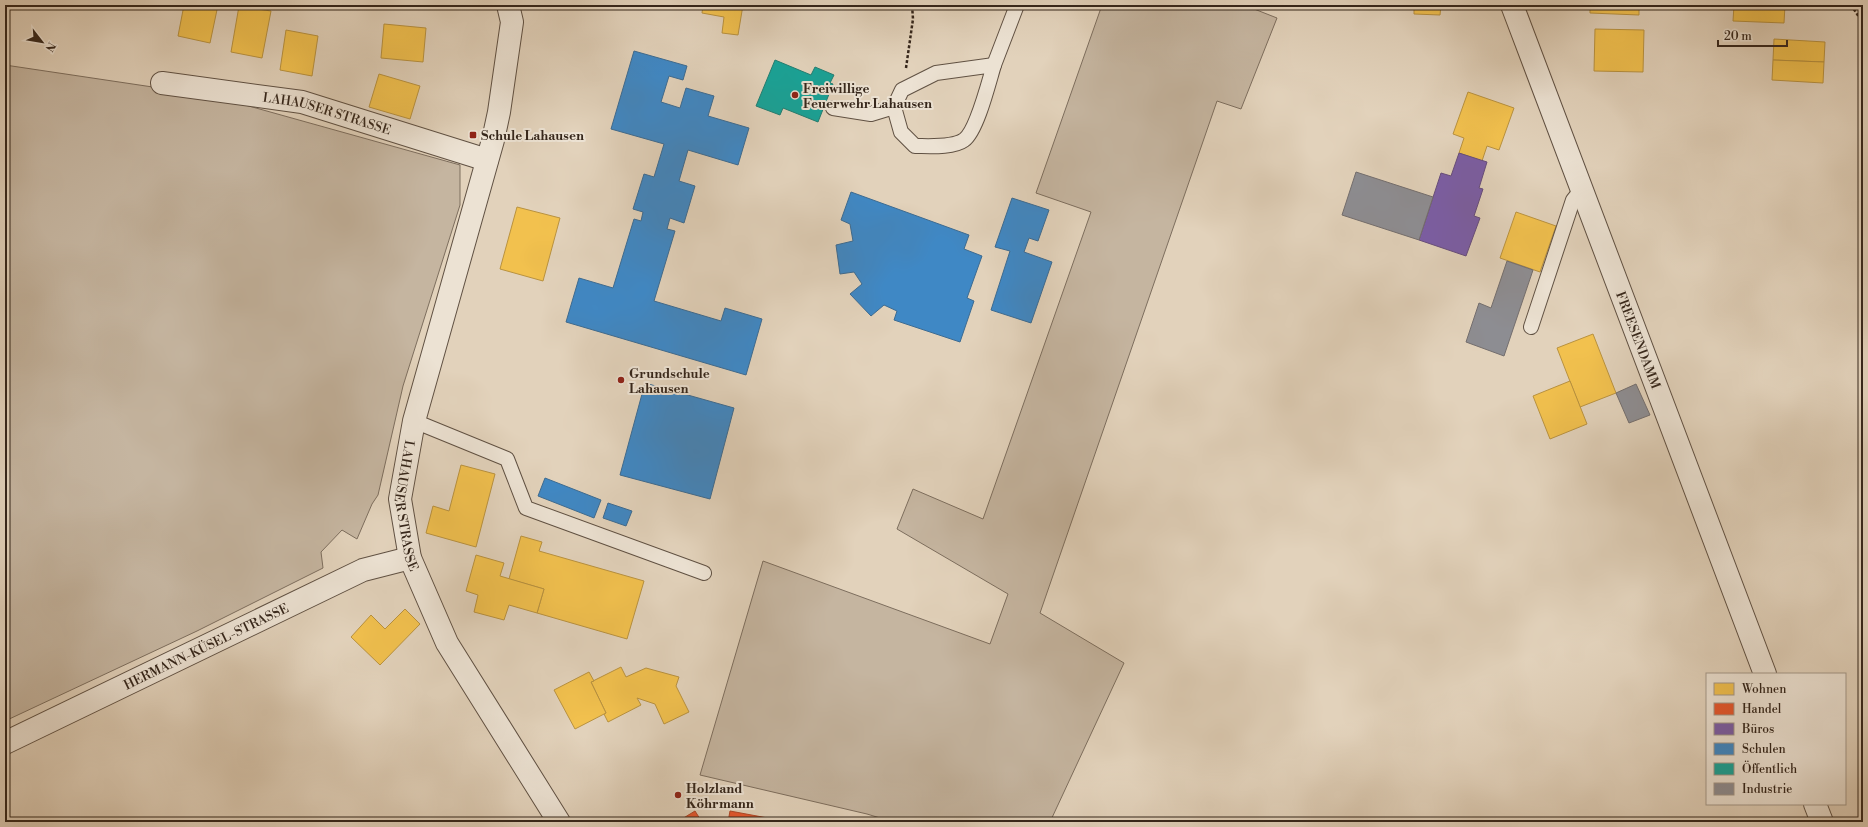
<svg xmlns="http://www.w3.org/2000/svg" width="1868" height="827" font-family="'Libre Bodoni',serif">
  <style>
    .green { fill: #c5b5a0; stroke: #7d6e5e }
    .homes { fill: #f2c14e; stroke: #b9923f }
    .shops { fill: #e4572e; stroke: #b04828 }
    .offices { fill: #7b5ea7; stroke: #664d7d }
    .schools { fill: #3f88c5; stroke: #3c6b92 }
    .public { fill: #17a398; stroke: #207e72 }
    .industry { fill: #8d8d92; stroke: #736e6e }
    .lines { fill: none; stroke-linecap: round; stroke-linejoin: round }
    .service-casing { stroke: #605143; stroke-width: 16 }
    .minor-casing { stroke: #605143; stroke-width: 24 }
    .tertiary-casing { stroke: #605143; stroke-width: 24 }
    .path { stroke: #35261b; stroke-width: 2.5; stroke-dasharray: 3 2; stroke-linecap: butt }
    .service { stroke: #ece2d3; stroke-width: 14 }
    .minor { stroke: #ece2d3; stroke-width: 22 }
    .tertiary { stroke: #ece2d3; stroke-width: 22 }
    .poi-dot { fill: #8f2418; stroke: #ece2d3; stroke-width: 1.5 }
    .labels { text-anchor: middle; stroke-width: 4; stroke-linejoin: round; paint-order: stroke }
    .poi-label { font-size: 13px; font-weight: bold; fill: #35261b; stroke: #ece2d3; text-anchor: start }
    .street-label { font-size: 13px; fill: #35261b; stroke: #ece2d3 }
  </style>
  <rect width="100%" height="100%" fill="#e2d2bb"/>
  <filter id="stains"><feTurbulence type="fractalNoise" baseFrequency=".005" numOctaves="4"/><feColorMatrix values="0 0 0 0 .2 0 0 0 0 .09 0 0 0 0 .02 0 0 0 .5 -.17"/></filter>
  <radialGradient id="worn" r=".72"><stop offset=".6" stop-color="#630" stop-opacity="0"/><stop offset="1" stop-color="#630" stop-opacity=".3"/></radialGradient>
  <g class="green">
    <polygon points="1102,5 1244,5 1277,18 1241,109 1217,101 1040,613 1124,663 1050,822 893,822 867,814 700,775 763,561 990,644 1008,594 897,529 913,489 983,519 1091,212 1036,193"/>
    <polygon points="5,65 213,96 460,165 460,205 403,386 378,495 372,504 357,539 342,530 321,552 323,568 197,631 5,721"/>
  </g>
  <g class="homes">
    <polygon points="184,5 218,5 210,43 178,36"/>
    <polygon points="392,5 420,5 392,9"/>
    <polygon points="703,5 743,5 738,35 722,33 724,17 702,13"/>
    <polygon points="1414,5 1441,5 1440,15 1414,14"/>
    <polygon points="1590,5 1639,5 1639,15 1590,13"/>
    <polygon points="1734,5 1785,5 1784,23 1733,21"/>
    <polygon points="239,6 271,11 262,58 231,52"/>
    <polygon points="384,24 426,28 423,62 381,58"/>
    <polygon points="1595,29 1644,30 1643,72 1594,71"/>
    <polygon points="286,30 318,36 312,76 280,70"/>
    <polygon points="1774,39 1825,42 1824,62 1773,60"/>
    <polygon points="1773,60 1824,62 1823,83 1772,80"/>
    <polygon points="379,74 420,86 410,119 369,107"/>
    <polygon points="1468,92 1514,108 1499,150 1487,146 1482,161 1459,153 1464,138 1453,134"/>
    <polygon points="517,207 560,218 543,281 500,269"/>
    <polygon points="1516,212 1556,226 1540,272 1500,258"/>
    <polygon points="1593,334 1616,393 1580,407 1557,348"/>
    <polygon points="1570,381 1587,424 1550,439 1533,396"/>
    <polygon points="461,465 495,474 476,547 426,533 433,506 449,511"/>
    <polygon points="521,536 542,542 539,551 644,581 627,639 537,613 544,589 509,579"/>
    <polygon points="476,555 504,563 500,576 544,589 537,613 509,605 504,620 474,612 478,595 466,591"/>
    <polygon points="405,609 420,624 380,665 351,637 371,615 385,629"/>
    <polygon points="621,667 626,677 646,668 679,677 676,686 689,712 664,724 655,704 637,698 641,705 608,722 604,714 606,713 591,682"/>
    <polygon points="589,672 594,681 591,682 606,713 575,729 554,690"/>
  </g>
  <g class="shops">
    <polygon points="695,811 702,822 677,822"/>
    <polygon points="730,811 789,822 728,822"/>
  </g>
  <polygon class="offices" points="1459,153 1487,162 1479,188 1483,189 1474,216 1480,218 1466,256 1419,240 1441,173 1451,176"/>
  <g class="schools">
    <polygon points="634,51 687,66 683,80 669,76 661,102 680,108 686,88 714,96 708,116 749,128 738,165 688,150 679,181 695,186 684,223 670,218 667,229 675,231 654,301 721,321 725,308 762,319 746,375 566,322 579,278 613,288 634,219 641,221 643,212 633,209 644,174 654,177 664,144 611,129"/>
    <polygon points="851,192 969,235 964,249 982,256 967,298 974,301 960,342 894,320 897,311 884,305 871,316 850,294 862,284 854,272 840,274 836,245 853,241 850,224 841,220"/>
    <polygon points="1012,198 1049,210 1038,241 1029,238 1024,252 1052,262 1031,323 991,310 1010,251 995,247"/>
    <polygon points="645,383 734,408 710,499 620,475"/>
    <polygon points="545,478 601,500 594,518 538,496"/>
    <polygon points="608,503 632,511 626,526 603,518"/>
  </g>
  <polygon class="public" points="775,60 811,75 815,67 834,75 830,83 833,84 818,122 783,108 780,115 756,106"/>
  <g class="industry">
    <polygon points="1356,172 1433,197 1419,240 1342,215"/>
    <polygon points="1507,261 1533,270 1504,356 1466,342 1479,303 1491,308"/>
    <polygon points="1636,384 1650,415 1629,423 1616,393"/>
  </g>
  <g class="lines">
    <g class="service-casing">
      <g id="service">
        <path d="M 994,65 C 989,81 977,131 964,140 C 953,148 928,146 915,146 L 901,132 L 894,107 L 902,90 L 936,73 Z"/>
        <polyline points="994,65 1017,5"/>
        <polyline points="833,108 871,114 894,107"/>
        <polyline points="1531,327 1573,200 1581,190"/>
        <polyline points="414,421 507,459 526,508 704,573"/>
      </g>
    </g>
    <g class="minor-casing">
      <g id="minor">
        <path id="s1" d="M 1512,5 L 1765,674"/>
        <path id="s2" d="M 162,83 L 302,102 L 487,160"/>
        <path id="s3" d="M 5,743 L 363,570 L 410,558"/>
        <polyline points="1815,804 1822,822"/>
      </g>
    </g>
    <g class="tertiary-casing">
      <g id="tertiary">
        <path id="s4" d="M 508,5 L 512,22 L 499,112 L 493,140 L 414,421 L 400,499 L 410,558 L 447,643 L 559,822"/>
      </g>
    </g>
    <g class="path">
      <polyline points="1851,5 1863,23"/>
      <polyline points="906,68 913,19 912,5"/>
    </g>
    <use href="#service" class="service"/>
    <use href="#minor" class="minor"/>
    <use href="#tertiary" class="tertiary"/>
  </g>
  <g class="poi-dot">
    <circle cx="795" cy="95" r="4"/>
    <rect x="469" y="131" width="8" height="8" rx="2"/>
    <circle cx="621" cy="380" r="4"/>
    <circle cx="678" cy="795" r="4"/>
  </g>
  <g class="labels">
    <g class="poi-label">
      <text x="803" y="93">Freiwillige<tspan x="803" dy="15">Feuerwehr Lahausen</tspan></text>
      <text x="481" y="140">Schule Lahausen</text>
      <text x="629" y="378">Grundschule<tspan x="629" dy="15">Lahausen</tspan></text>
      <text x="686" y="793">Holzland<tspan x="686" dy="15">Köhrmann</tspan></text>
    </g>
    <g class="street-label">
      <text dy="5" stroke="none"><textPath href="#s2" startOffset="168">LAHAUSER STRASSE</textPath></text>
      <text dy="5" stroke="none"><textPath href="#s1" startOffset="358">FREESENDAMM</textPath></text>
      <text dy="5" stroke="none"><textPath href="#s4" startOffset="515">LAHAUSER STRASSE</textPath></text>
      <text dy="5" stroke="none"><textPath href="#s3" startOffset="223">HERMANN-KÜSEL-STRASSE</textPath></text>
    </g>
  </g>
  <rect width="1868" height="827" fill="none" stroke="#e2d2bb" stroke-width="20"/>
  <rect x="6" y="6" width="1856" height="815" fill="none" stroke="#35261b" stroke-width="2"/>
  <rect x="10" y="10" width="1848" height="807" fill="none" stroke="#35261b"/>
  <rect x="1706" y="673" width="140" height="132" fill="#ece2d3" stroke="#a39789"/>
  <rect x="1714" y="683" width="20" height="12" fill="#f2c14e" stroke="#a39789"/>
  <text x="1742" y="693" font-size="12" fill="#35261b">Wohnen</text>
  <rect x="1714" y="703" width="20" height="12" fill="#e4572e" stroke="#a39789"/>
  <text x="1742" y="713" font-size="12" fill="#35261b">Handel</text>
  <rect x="1714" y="723" width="20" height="12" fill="#7b5ea7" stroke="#a39789"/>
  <text x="1742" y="733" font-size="12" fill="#35261b">Büros</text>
  <rect x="1714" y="743" width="20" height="12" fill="#3f88c5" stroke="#a39789"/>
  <text x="1742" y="753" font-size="12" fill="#35261b">Schulen</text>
  <rect x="1714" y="763" width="20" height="12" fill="#17a398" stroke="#a39789"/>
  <text x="1742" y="773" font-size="12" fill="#35261b">Öffentlich</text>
  <rect x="1714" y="783" width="20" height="12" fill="#8d8d92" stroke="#a39789"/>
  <text x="1742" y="793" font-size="12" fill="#35261b">Industrie</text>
  <g transform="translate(42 42) rotate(121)" stroke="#ece2d3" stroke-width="3" paint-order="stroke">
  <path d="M0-3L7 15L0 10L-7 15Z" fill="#35261b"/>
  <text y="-6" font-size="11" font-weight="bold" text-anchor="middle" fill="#35261b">N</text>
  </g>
  <path d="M1718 40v6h69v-6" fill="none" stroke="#35261b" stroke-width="2"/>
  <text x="1724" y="40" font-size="12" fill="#35261b" stroke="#ece2d3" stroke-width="3" paint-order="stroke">20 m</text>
  <rect width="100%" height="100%" filter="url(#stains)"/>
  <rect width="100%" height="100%" fill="url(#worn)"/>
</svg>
